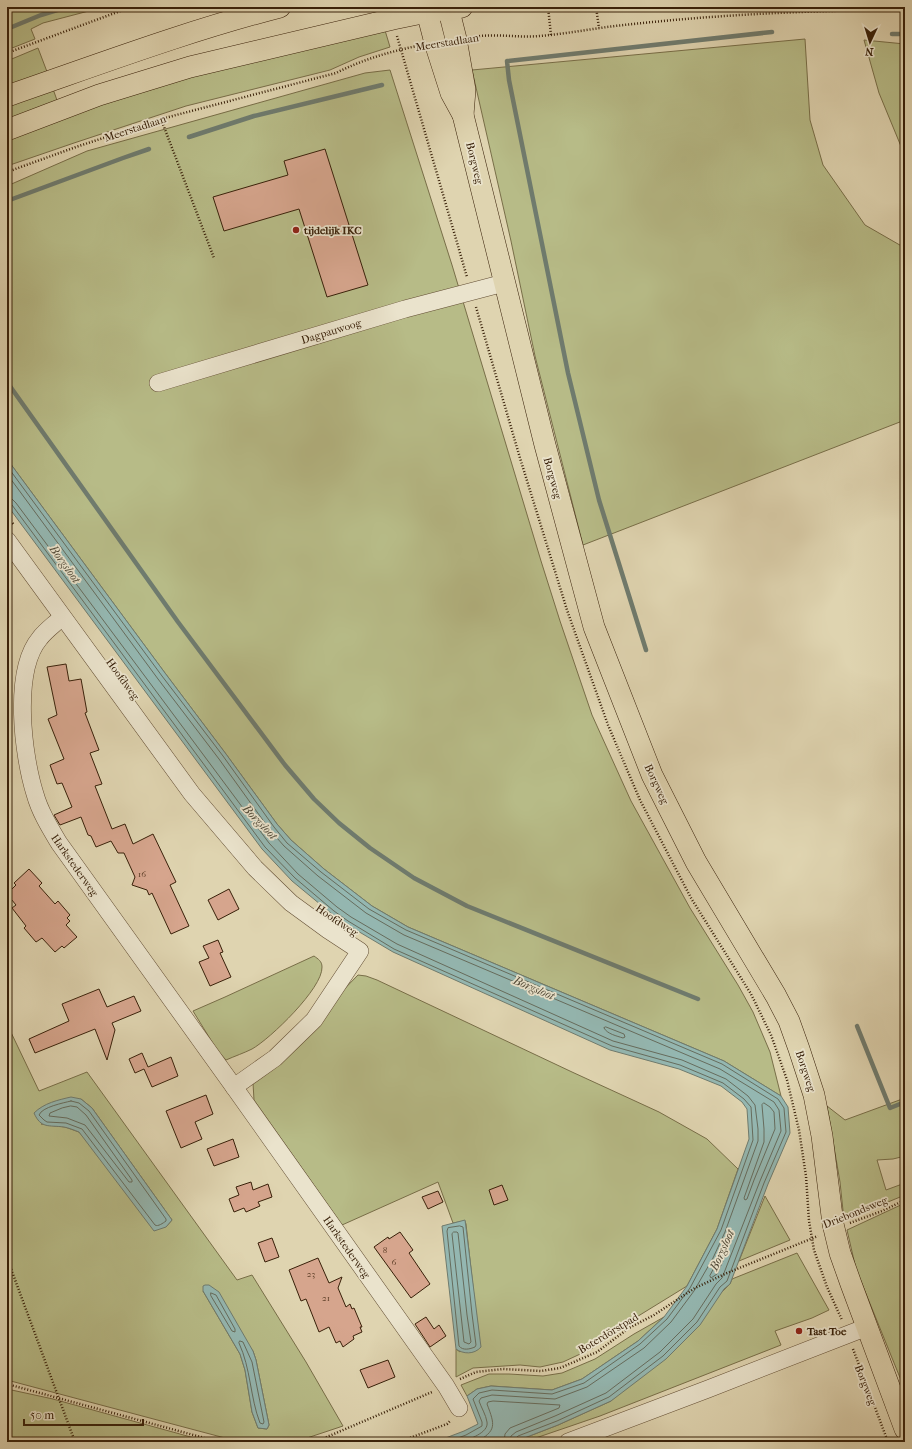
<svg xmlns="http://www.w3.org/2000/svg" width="912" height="1449" font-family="'IM FELL French Canon',serif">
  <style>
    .green { fill: #b7bb87; stroke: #786e48; fill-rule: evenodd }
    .water { fill: #94b7b1; stroke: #6f7b6e }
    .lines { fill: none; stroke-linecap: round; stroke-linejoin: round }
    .shore { stroke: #666c5d; stroke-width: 1 }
    .stream { stroke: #6f7b6e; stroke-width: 4.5 }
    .building { fill: #d6a58d; stroke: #382009 }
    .minor-casing { stroke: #624d33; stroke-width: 18 }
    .major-casing { stroke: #382009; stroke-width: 22 }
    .path { stroke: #382009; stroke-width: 2.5; stroke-dasharray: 1 2; stroke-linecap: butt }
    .minor { stroke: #eae3cc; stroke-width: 17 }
    .major { stroke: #dfd4b0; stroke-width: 21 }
    .poi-dot { fill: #8f2418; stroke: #eae3cc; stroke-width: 1.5 }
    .labels { text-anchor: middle; stroke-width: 3.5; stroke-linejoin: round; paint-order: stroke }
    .number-label { font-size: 9px; fill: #60412a }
    .street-label { font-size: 11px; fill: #382009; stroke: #eae3cc }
    .poi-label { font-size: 11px; font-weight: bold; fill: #382009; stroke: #eae3cc; text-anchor: start }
    .water-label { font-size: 12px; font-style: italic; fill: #544d3b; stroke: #eae3cc }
  </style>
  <rect width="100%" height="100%" fill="#dfd4b0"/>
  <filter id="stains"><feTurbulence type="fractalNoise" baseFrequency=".005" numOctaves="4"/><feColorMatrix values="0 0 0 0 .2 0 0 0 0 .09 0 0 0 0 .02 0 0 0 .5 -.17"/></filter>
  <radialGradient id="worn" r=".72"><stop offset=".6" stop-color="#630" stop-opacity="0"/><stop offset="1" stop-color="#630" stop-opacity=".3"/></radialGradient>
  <g class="green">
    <polygon points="7,7 104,7 43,23 31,29 35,39 7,50"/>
    <polygon points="384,27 390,47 359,57 330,70 186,106 74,143 7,166 7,138 52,118 210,69"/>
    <polygon points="805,39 810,120 823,165 865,225 905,248 905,420 583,545 535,356 511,241 472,70"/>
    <polygon points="864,40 905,44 905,156 879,93"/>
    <polygon points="38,48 49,77 7,91 7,61"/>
    <polygon points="390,70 452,265 541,561 560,621 592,715 631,801 690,908 738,985 753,1012 770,1052 781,1096 724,1061 408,927 372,906 324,869 291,840 277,824 226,754 165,673 7,459 7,186 87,151 365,73"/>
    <polygon points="52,86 59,106 7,124 7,104"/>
    <path d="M 314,956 C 318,959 322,961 322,967 C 323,988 270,1039 252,1049 C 244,1053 235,1056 226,1060 L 217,1050 L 193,1011 L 225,997 Z"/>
    <polygon points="358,975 366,976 377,980 572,1072 659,1112 707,1139 738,1169 717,1229 687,1286 635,1318 591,1349 563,1362 540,1367 520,1365 473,1368 456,1377 456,1349 460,1352 479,1334 476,1314 466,1224 465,1221 453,1223 438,1182 342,1225 254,1100 253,1083"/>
    <path d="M 7,1024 L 39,1091 L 87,1072 L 237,1280 L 252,1275 L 306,1362 L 343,1426 L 295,1442 L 240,1442 L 7,1380 ZM 81,1099 L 92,1108 L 172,1220 L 166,1227 L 92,1147 L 79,1132 L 65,1127 L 41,1124 ZM 203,1291 L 253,1351 L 256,1360 L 269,1425 L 267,1429 L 258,1428 L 252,1412 L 245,1370 L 240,1354 Z"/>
    <polygon points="905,1098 905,1156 893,1159 877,1160 886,1190 905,1183 905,1195 844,1220 840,1182 827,1106 845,1120"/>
    <polygon points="765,1196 790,1240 739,1261"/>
    <polygon points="905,1203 905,1390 856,1269 847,1230"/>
    <polygon points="797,1253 829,1310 812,1318 775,1331 781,1345 600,1416 524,1442 514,1442 558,1425 611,1401 730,1284 732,1279"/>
    <polygon points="664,1317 638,1341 582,1379 552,1390 491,1386 477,1389 467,1396 461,1385 489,1374 509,1374 543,1376 562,1373 595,1359 634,1334"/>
    <polygon points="7,1389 53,1399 209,1442 7,1442"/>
  </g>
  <g class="water">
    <polygon points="7,459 165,673 226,754 277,824 291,840 324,869 372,906 408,927 724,1061 781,1096 788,1107 790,1133 768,1184 730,1284 724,1289 700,1325 666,1359 611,1401 558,1425 514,1442 435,1442 464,1431 478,1424 467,1396 477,1389 491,1386 552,1390 582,1379 638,1341 664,1317 687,1286 717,1229 749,1139 747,1109 742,1102 721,1086 679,1069 610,1050 393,952 346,924 332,914 292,881 262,849 7,505"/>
    <path d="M 71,1097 L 81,1099 L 92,1108 L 172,1220 L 166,1227 L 154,1231 L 79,1132 C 74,1130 69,1128 64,1127 C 49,1125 41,1129 34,1113 C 44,1103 58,1100 71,1097 Z"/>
    <path d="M 465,1220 L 481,1347 C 474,1355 463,1354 456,1349 L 442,1226 Z"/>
    <polygon points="205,1285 209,1285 219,1292 253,1351 256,1360 269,1425 267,1429 258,1428 252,1412 245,1370 240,1354 203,1291 203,1286"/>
  </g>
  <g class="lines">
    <g class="shore">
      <polyline points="7,466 162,676 223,756 274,827 287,843 321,872 369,909 406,930 722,1064 778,1099 784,1108 786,1132 764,1183 727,1281 720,1287 697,1322 663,1356 609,1397 557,1421 518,1436 515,1439 515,1442"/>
      <polyline points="7,474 158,679 219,759 270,830 284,846 318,876 366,913 404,935 720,1069 774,1102 779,1110 781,1131 760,1181 722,1278 716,1284 693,1319 660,1352 606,1393 555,1416 516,1432 511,1436 510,1442"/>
      <path d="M 7,498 L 12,499 L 16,503 L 269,843 L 298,874 L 337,907 L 351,917 L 397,944 L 613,1041 L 682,1060 L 726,1079 L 748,1096 L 755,1105 L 758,1129 L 758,1141 L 725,1232 L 713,1258 L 694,1291 L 671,1322 L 644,1348 L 587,1387 L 555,1399 L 492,1395 L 481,1398 L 479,1401 C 481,1407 486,1415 487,1422 C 489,1433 469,1439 461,1442"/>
      <polyline points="7,504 12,505 265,847 295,878 334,911 348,921 394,949 612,1046 680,1065 723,1083 744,1099 751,1107 753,1140 721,1230 690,1288 667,1319 640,1344 584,1383 552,1394 492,1390 479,1393 473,1399 482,1422 482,1426 466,1435 447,1442"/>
      <path d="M 606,1027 L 624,1034 L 625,1037 L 623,1038 C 617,1036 607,1034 604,1028 Z"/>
      <path d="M 71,1101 L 79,1103 L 89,1111 L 166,1219 L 166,1221 C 163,1223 158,1227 155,1225 L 82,1129 L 66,1123 L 47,1122 L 44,1120 L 39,1115 C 42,1107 63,1103 71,1101 Z"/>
      <polygon points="764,1103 770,1107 774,1112 775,1129 754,1180 747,1199 745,1200 744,1198 764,1142 764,1129 762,1105"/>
      <polygon points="71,1106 77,1107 86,1115 132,1180 132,1182 129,1182 85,1125 67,1118 49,1116 50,1113 62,1108"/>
      <path d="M 460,1226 L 463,1227 L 472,1314 L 476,1345 L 475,1347 C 470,1349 463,1351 459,1346 L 447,1231 L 448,1228 Z"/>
      <polygon points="454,1232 457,1232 458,1233 467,1315 471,1342 469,1344 464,1342 452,1234"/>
      <polygon points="719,1259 721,1259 723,1261 717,1274 711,1278 710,1276"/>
      <polygon points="211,1293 216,1295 235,1329 235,1332 232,1331 211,1296"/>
      <path d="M 240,1341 L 243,1342 L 252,1362 L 264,1422 L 263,1424 L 260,1423 C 250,1397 251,1369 239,1343 Z"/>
      <path d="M 476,1442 C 497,1431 495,1425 487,1404 L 488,1402 L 493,1401 L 560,1405 L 559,1408 L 510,1428 L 505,1434 L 504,1442"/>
    </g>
    <g class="stream">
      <polyline points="7,29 41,15 67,7"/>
      <polyline points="892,34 905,34"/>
      <polyline points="189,137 254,116 382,85"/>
      <polyline points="7,201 123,158 149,149"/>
      <polyline points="7,382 178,622 285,765 314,799 339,823 370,848 414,878 467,906 698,999"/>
      <polyline points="646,650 599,500 568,373 509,80 507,61 772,32"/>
      <polyline points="857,1026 890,1108 905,1102"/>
    </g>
  </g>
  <g class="building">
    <polygon points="325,149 368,285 327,297 299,209 224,231 213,197 288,175 284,161"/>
    <polygon points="66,664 69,681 81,679 87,712 85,713 99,750 90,753 102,784 95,786 112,829 125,824 133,844 153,834 176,882 170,885 189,926 171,934 152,893 149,895 147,890 132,885 135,877 124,853 118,853 111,841 96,847 91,836 88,835 81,817 60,825 54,815 72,807 62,783 57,784 50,765 64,759 48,719 57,715 47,667"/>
    <polygon points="29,869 42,883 39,886 55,904 58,901 70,915 67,918 70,921 66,925 77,937 64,948 62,946 55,952 42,938 36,942 24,928 26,926 12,908 16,905 7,894 16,885 14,883"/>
    <polygon points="229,889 239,909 218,920 208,900"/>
    <polygon points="218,940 223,952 220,953 231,977 210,986 199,962 209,958 203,946"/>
    <polygon points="99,989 107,1007 134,996 141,1011 112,1023 115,1030 107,1060 95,1029 35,1053 29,1039 69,1021 62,1004"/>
    <polygon points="142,1053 148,1067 171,1057 178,1076 152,1087 144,1069 135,1073 129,1059"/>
    <polygon points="206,1095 213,1114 195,1122 202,1139 181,1148 166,1111"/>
    <polygon points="233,1139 239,1157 214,1166 207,1149"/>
    <polygon points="251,1182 253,1190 268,1184 272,1197 258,1202 260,1206 246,1212 244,1208 234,1212 229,1199 239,1195 236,1187"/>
    <polygon points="502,1185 508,1200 494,1205 489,1190"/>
    <polygon points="438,1191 443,1202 428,1209 422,1197"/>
    <polygon points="400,1232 413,1250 409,1253 430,1284 411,1298 374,1247 388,1237 389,1239"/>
    <polygon points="272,1238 279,1257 265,1262 258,1243"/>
    <polygon points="318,1258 329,1283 342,1277 338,1288 346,1307 350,1304 352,1309 354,1308 362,1327 360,1327 362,1332 353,1336 354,1339 343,1347 340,1341 336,1343 329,1327 319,1332 306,1299 301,1301 289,1270"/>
    <polygon points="426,1317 434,1329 439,1325 446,1336 430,1347 415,1324"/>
    <polygon points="388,1360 395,1377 368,1388 360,1370"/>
  </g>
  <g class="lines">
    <g class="minor-casing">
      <g id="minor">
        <polyline points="158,383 405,309 504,283"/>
        <polyline points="7,540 192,794 255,868 291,903 328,930 360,951 314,1020 275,1058 234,1087"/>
        <path d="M 62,617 C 55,624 46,630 40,638 C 12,671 23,756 35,794 C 40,812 50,828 59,843 L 234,1087 L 446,1386 L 459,1408"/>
        <polyline points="568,1442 708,1389 867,1327"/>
      </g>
    </g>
    <g class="major-casing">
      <g id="major">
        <polyline points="428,7 427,12 435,43 451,93 463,115 545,445 594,627 652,775 696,862 776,996 789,1021 799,1049 814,1095 822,1136 833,1224 840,1253 851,1284 905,1429"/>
        <polyline points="448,7 456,39 465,90 463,115"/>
        <path d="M 7,96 C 97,65 187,31 280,7"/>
        <polyline points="7,130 99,95 190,67 393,19 427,12 462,7"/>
      </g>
    </g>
    <g class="path">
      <polyline points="548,7 551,35"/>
      <polyline points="596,7 599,28"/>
      <polyline points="397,36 467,277"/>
      <path d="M 473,37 C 496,33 517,38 539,36 C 565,34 590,29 615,26 C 711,15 808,10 905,10"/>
      <polyline points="7,53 131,7"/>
      <polyline points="161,119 214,258"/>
      <path d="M 7,172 L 76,147 L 161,119 L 336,73 C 362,60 388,52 417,46"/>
      <polyline points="476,307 520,458 567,610 608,725 640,800 691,898 751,994 771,1035 787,1080 799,1130 806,1176 809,1221 814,1250 827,1287 842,1320"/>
      <polyline points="7,516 14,525"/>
      <polyline points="850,1223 882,1211 905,1200"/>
      <polyline points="7,1258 75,1442"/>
      <polyline points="853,1349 888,1442"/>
      <polyline points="460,1379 476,1372 503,1369 541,1371 560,1368 597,1352 629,1328 654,1315 695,1288 727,1273 818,1236"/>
      <polyline points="7,1384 219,1442"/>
      <polyline points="315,1442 432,1392"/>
      <polyline points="399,1442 447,1424 450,1421"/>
    </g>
    <use href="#minor" class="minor"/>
    <use href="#major" class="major"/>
  </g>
  <g class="poi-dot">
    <circle cx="296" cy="230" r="4"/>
    <circle cx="799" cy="1331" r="4"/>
  </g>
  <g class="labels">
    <g class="number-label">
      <text x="142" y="877">16</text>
      <text x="385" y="1253">8</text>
      <text x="394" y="1265">6</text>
      <text x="311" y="1277">23</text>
      <text x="326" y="1301">21</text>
    </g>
    <g class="street-label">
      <text transform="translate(447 42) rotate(-9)" y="4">Meerstadlaan</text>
      <text transform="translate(135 128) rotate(-18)" y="4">Meerstadlaan</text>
      <text transform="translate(475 163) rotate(76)" y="4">Borgweg</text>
      <text transform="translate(331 331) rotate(-17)" y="4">Dagpauwoog</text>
      <text transform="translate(553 478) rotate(75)" y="4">Borgweg</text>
      <text transform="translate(123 679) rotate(54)" y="4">Hoofdweg</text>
      <text transform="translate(657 784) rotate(65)" y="4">Borgweg</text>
      <text transform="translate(75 865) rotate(55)" y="4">Harkstederweg</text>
      <text transform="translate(337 920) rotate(34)" y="4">Hoofdweg</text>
      <text transform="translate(806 1071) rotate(72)" y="4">Borgweg</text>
      <text transform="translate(855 1212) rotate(-22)" y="4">Driebondsweg</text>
      <text transform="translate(347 1247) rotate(55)" y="4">Harkstederweg</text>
      <text transform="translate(608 1333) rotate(-31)" y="4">Boterdörstpad</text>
      <text transform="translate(866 1385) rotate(69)" y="4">Borgweg</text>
    </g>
    <g class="poi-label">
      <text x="304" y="234">tijdelijk IKC</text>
      <text x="807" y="1335">Tast Toe</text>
    </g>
    <g class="water-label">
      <text transform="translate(65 564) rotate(54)" y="4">Borgsloot</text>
      <text transform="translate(260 822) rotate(46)" y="4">Borgsloot</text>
      <text transform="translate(534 988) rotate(23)" y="4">Borgsloot</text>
      <text transform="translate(722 1250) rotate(-66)" y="4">Borgsloot</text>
    </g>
  </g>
  <rect width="912" height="1449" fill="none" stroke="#dfd4b0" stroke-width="24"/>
  <rect x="8" y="8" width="896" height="1433" fill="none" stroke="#382009" stroke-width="2"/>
  <rect x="12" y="12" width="888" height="1425" fill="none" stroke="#382009"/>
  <g transform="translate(870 42) rotate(184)" stroke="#eae3cc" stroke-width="3" paint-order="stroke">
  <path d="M0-3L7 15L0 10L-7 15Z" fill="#382009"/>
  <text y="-6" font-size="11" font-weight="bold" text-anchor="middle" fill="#382009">N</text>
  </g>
  <path d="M24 1419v6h119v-6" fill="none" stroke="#382009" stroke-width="2"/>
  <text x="30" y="1419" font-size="12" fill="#382009" stroke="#eae3cc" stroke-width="3" paint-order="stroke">50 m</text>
  <rect width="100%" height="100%" filter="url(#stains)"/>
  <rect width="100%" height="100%" fill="url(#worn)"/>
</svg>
